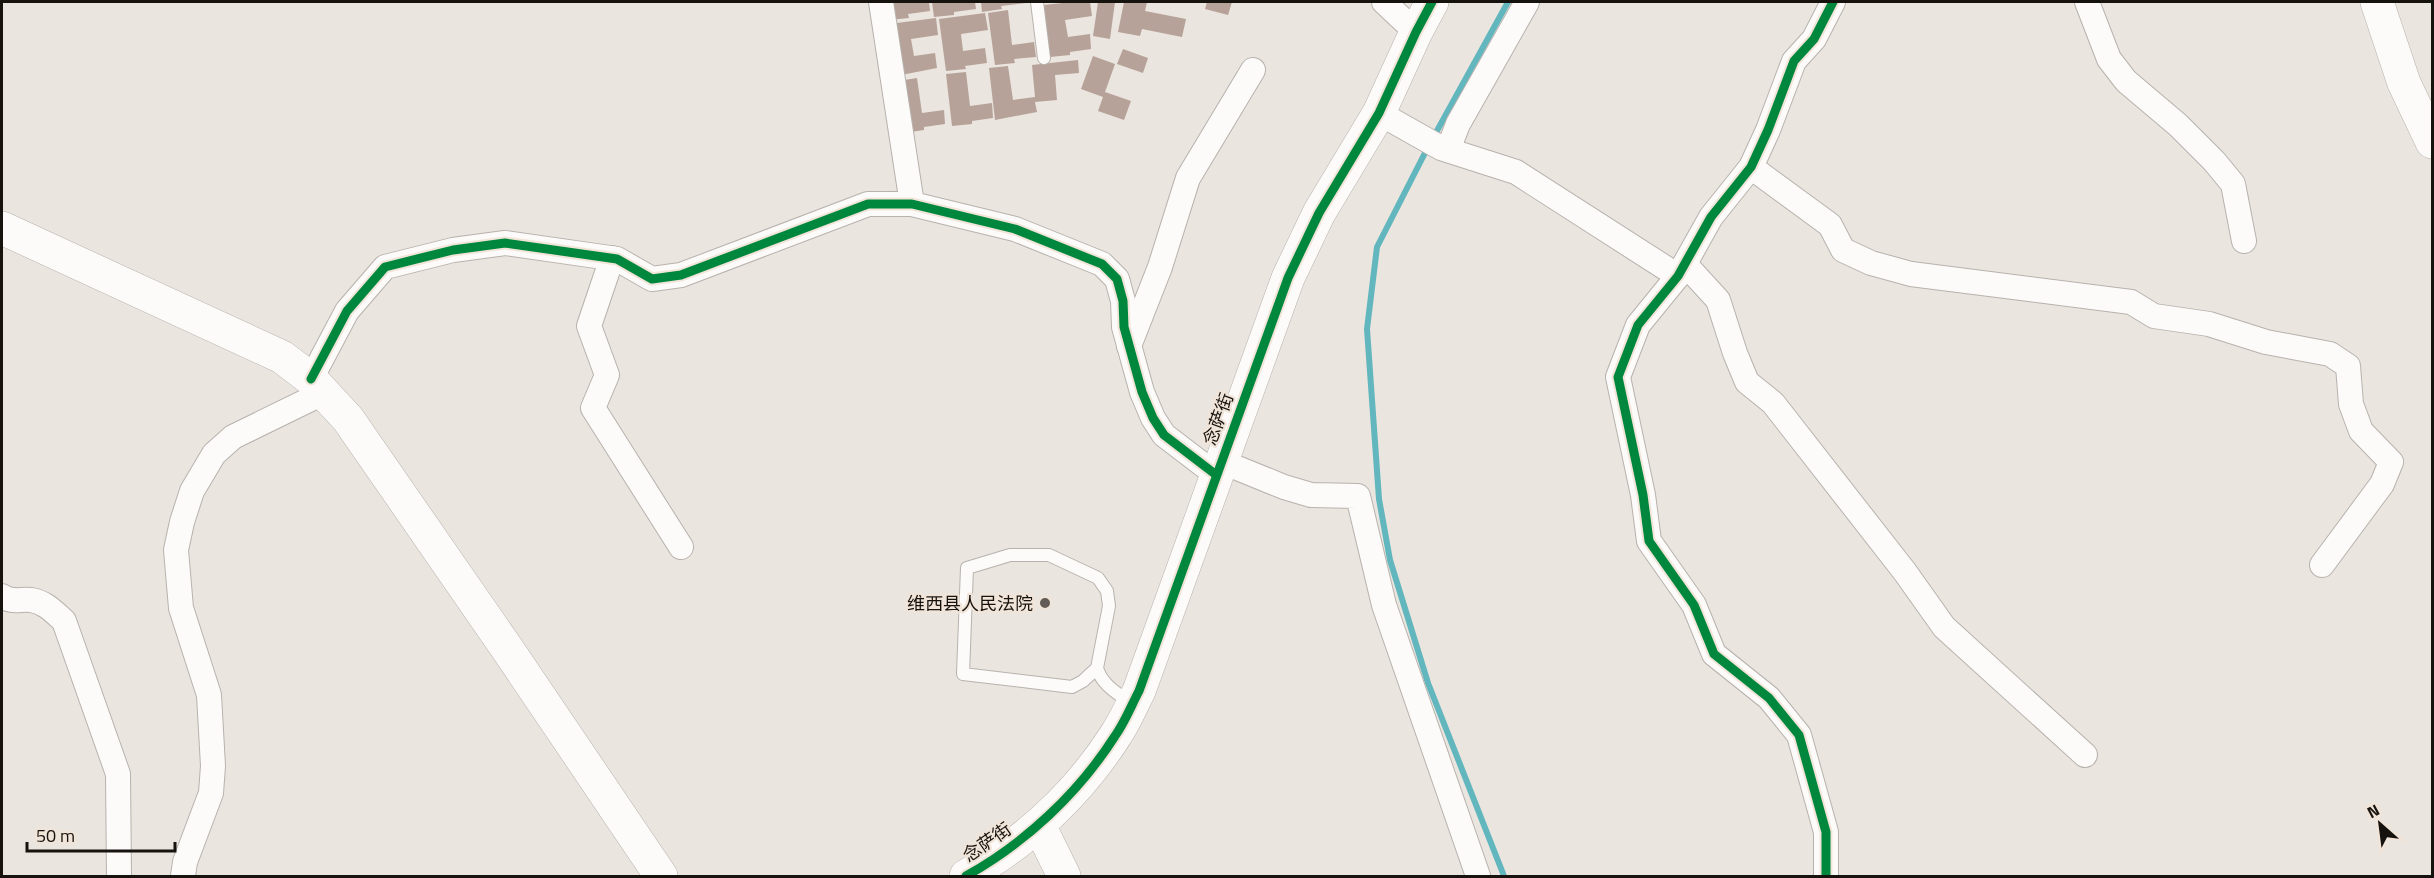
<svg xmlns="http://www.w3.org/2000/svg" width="2434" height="878" font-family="'Titillium Web','Noto Sans SC',sans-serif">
	<rect width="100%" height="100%" fill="#ebe5df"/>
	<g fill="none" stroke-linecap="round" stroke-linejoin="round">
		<g stroke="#62b6bd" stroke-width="6">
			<path d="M1433,138L1508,2"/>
			<path d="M1428,147L1377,247L1367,329L1379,499L1390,560L1428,683L1504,876"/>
		</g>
	</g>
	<g fill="#b6a298">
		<path d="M887,2H929L930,11L908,14L909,18L889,20Z"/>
		<path d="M932,2H975L976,9L954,12V15L934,17Z"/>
		<path d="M981,2H1026V3L1001,6L1002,9L982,12Z"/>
		<path d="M1072,2H1090L1092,16L1065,20L1068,37L1090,34L1091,49L1070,52V55L1050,57L1044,5Z"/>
		<path d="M1098,2H1115L1110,39L1093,36Z"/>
		<path d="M1124,2H1147L1145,11L1186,19L1182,37L1142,29L1140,36L1118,32Z"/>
		<path d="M1207,2H1232L1228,15L1205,9Z"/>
		<path d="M1008,10L1012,45L1034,42L1036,57L1014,59L1015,63L995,65L988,13Z"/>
		<path d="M985,13L988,30L961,34L963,51L985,48L987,63L965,66L966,69L946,71L939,19Z"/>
		<path d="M936,18L938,35L911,39L914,56L935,53L937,68L896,76L889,24Z"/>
		<path d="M1123,49L1148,58L1143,73L1117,64Z"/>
		<path d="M1093,56L1115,64L1105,92L1131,101L1124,120L1098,111L1103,97L1081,89Z"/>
		<path d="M1078,60L1079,73L1055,75L1057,100L1035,102L1037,112L995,120L989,68L1008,66L1013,100L1035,97L1032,65Z"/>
		<path d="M966,72L970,106L992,103L993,118L972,121V124L952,126L946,74Z"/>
		<path d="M917,78L922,113L944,110L945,124L924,127V130L904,133L898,81Z"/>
	</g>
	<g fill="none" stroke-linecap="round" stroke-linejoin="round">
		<defs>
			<g id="lane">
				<path d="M1037,2L1044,58"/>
				<path d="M1097,668L1083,681L1072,687L963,674L967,568L1010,555H1049L1098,578L1107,591L1109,606L1097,668C1102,685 1117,693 1131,703"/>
			</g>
			<g id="street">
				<path d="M881,2L912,204"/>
				<path d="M1384,2L1416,32"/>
				<path d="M2087,2L2109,59L2126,81L2178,125L2214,161L2233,184L2244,241"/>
				<path d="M1379,113L1441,148L1516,172L1678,276"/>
				<path d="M1448,150L1458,124L1527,2"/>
				<path d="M1751,167L1830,225L1843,250L1871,263L1911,274L2131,302L2154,316L2209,324L2266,342L2330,354L2348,366L2351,404L2361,431L2391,462L2382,484L2322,565"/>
				<path d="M612,258L589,326L607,375L593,408L681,547"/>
				<path d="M1685,264L1718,300L1735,353L1747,382L1773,403L1905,572L1944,627L2085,755"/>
				<path d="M1129,346L1160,267L1188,178L1253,70"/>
				<path d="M311,379L347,311L385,267L453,250L505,243L617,259L652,279L681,275L868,204H912L1015,229L1102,264L1117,279L1123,301L1124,327L1142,392L1153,418L1164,435L1215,474"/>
				<path d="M1220,461L1284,487L1311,495L1358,496L1384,605L1478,876"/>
				<path d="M2,596C11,603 20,599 31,600C45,602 54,612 64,621L118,774L119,876"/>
				<path d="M183,876L185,862L211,793L213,766L209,695L181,608L176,550L182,522L192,491L214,454L233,437L325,392"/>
				<path d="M1826,876V832L1799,735L1769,698L1714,654L1694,605L1649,541L1643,495L1618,377L1638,325L1678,276L1711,217L1751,167L1768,130L1794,61L1814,39L1833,2"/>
			</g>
			<g id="secondary">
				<path d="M2377,2L2404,83L2432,142"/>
				<path d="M2,228L282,357L311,379L348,419L506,647L661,876"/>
				<path d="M1039,825L1064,876"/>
				<path d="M966,876C1025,843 1078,794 1115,736C1125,722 1131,706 1139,691L1288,278L1319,213L1379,113L1416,32L1432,2"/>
			</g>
		</defs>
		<use href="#lane" stroke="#b7b2ad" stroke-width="14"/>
		<use href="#street" stroke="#b7b2ad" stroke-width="26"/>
		<use href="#secondary" stroke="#b7b2ad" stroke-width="34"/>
		<use href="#lane" stroke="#fcfbfa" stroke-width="12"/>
		<use href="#street" stroke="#fcfbfa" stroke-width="24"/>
		<use href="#secondary" stroke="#fcfbfa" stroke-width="33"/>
		<defs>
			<g id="cycleway">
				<path d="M311,379L347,311L385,267L453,250L505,243L617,259L652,279L681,275L868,204H912L1015,229L1102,264L1117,279L1123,301L1124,327L1142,392L1153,418L1164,435L1215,474"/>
				<path d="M966,876C1025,843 1078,794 1115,736C1125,722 1131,706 1139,691L1288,278L1319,213L1379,113L1416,32L1432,2"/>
				<path d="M1826,876V832L1799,735L1769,698L1714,654L1694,605L1649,541L1643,495L1618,377L1638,325L1678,276L1711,217L1751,167L1768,130L1794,61L1814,39L1833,2"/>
			</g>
		</defs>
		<use href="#cycleway" stroke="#f1e5d9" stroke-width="13"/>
		<use href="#cycleway" stroke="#00873e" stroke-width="9"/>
	</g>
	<circle fill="#615c57" stroke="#f1e5d9" stroke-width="2" cx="1045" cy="603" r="6"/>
	<g text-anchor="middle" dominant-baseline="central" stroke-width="4.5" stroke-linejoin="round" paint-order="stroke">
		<g font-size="18" fill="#16120e" stroke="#f1e5d9">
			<text transform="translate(1218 419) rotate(-70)">念萨街</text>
			<text transform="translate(987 842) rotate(-35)">念萨街</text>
		</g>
		<g font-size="18" fill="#16120e" stroke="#f1e5d9" text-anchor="end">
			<text x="1033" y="603">维西县人民法院</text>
		</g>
	</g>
	<rect width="2434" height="878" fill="none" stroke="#16120e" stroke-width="6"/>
	<g transform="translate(2380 824) rotate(332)" stroke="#f1e5d9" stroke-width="4.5" paint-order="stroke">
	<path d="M0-4.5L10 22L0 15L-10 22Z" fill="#16120e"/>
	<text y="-9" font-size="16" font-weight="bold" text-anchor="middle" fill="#16120e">N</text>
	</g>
	<path d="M27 842v9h148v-9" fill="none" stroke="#16120e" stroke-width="3"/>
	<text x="36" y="842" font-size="18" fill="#16120e" stroke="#f1e5d9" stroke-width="4.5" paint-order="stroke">50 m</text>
</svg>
